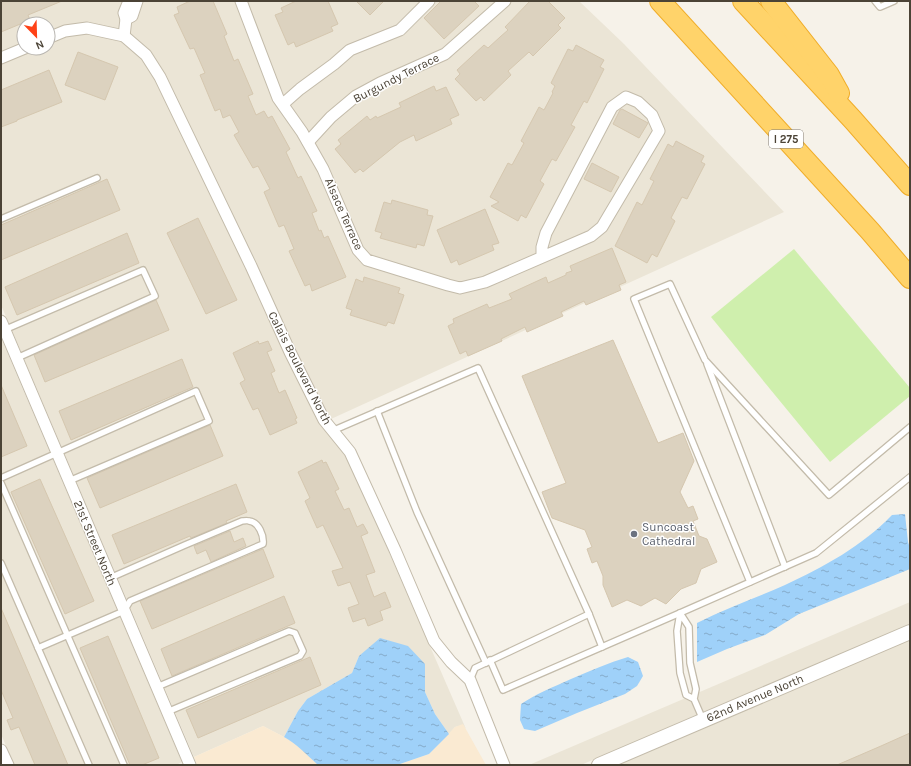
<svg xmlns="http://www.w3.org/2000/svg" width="911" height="766" font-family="Karla,sans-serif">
	<defs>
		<pattern id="water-ripples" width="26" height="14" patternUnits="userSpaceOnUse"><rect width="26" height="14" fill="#9fd1f9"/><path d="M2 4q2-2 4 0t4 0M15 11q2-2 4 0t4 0" fill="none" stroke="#84abca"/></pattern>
	</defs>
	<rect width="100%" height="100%" fill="#f6f2e9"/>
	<g fill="#ebe5d6" fill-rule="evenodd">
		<path d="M1,1H579L624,44L784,212L331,419L466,729L463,725L455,727L449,734L435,714L425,692L424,664L359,656L352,673L307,699L298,711L284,737L263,726L194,757L1,305ZM24,24H48V48H24Z"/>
		<path d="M1,338L182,762L176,765H14L1,734Z"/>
		<path d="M910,602V624L692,717L581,765H529Z"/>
		<path d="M910,640V765H618Z"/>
	</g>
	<g fill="#faead2">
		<path d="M463,724L486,765H397L429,754L455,727Z"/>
		<path d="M263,726L290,740L304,751L318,765H197L194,757Z"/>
	</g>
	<path fill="#cfefad" d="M794,249L910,388V396L830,462L711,317Z"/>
	<g fill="url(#water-ripples)">
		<path d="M905,514L908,542L910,548V569L799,614L765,635L727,649L697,662V623C726,608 756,598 785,585C824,567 862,546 892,515Z"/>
		<path d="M380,638L408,646L425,664V692L435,714L449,734L429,754L397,765H318C307,755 297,744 284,737L298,711L307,699L352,673L359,656Z"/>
		<path d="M628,657L638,662L643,676L637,686L625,694L577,713L535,731L524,729L520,720L521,704C536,694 553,687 571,679C590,671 608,663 628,657Z"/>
	</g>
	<g fill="#dcd2bf" stroke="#d5c7af">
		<path d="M1,1H62L28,15L30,20L1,32Z"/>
		<path d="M190,1H213L227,34L224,36L234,61L238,59L253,94L248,96L256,115L264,111L268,118L272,116L290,149L286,152L298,178L301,176L317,211L312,213L319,231L321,230L324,238L328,236L346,277L312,291L310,284L305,286L289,251L294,249L284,225L279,227L264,192L270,189L258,166L253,168L234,135L239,132L230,115L223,118L220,109L215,111L200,75L205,73L194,48L190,49L174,15L179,13L177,7Z"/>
		<path d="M296,1H328L338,24L331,27L333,31L296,47L294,42L288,45L275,15L283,12L281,8Z"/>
		<path d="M356,1H384L370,15Z"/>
		<path d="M441,1H474L479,6L444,39L424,18Z"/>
		<path d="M530,1H548L565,18L558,25L561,28L533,56L529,52L508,71L511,75L484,101L481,97L476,101L455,79L460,74L457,70L484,45L488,48L500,37L508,30L505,27Z"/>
		<path d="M576,45L604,60L600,67L604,69L587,103L584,101L571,125L575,127L556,161L552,159L540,181L544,184L526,218L521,215L518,221L491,206L499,202L490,197L508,163L512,165L524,143L521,141L539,107L544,110L553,93L552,92L555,86L551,83L568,49L573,51Z"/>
		<path d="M78,52L118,67L105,100L65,85Z"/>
		<path d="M49,70L62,102L17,120V121L1,127V90Z"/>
		<path d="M434,86L436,91L446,87L459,115L450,119L452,124L416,141L414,135L400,142L363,172L360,169L355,173L335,149L341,144L338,140L367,116L370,120L376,116L377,118L401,107L399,103Z"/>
		<path d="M622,109L648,123L639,138L613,124L620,110Z"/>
		<path d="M676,141L704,156L701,162L705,164L687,199L682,197L671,218L675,221L657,257L652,254L647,263L615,246L637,202L642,205L654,181L650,179L668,144L673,147Z"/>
		<path d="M592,163L619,177L611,192L584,179Z"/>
		<path d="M107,179L120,210L1,260V225Z"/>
		<path d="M392,200L428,210L427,215L433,216L424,246L417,244L416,248L380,238L382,233L375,231L384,202L391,204Z"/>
		<path d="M485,209L499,243L492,245L494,250L459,265L457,260L451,263L437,230Z"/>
		<path d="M198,218L237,300L206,314L167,233Z"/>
		<path d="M127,233L139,263L17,315L5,287Z"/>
		<path d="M612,248L626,282L619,285L621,290L586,305L584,301L561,312L563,316L527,332L525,327L501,339L502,341L468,356L466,351L460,354L448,326L454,323L453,319L487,304L489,308L512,299L509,294L546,277L548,283L566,275V273L572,271L570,266Z"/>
		<path d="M364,277L400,288L398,293L404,295L394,324L388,322L386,326L350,315L352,310L346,308L356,279L363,282Z"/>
		<path d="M156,300L169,330L45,382L34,355Z"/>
		<path d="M613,340L658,443L683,433L694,461L680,492L688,508L693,506L698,519L693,521L699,536L707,539L717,562L701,569L696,583L681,589L666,604L655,598L641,606L627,600L612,607L603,585V576L597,561L592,563L587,549L592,547L585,530L552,518L542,492L566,483L522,376Z"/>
		<path d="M258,341L259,344L268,341L272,350L267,352L275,371L271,373L279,393L285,390L297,418L295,419L297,423L270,435L258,408L253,410L240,383L245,380L233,353Z"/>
		<path d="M182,359L193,387L71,440L59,411Z"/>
		<path d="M1,385L27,446L1,457Z"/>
		<path d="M210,425L223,456L100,508L87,478Z"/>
		<path d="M322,460L323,463L326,462L339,489L335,491L344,510L349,508L357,527L363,524L368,533L361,536L375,572L366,575L374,597L385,592L391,607L380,611L383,620L368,626L365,618L353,622L348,608L359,604L350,582L338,586L332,571L343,568L323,525L317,528L305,501L310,498L298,472Z"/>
		<path d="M40,479L94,601L65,614L11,492Z"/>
		<path d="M236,484L247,512L226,521L227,523L191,538L190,536L124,564L112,535Z"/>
		<path d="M230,531L234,542L243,538L246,546L211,562L206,550L197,554L194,546Z"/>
		<path d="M263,549L274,577L152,629L140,601Z"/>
		<path d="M284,596L295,623L172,676L161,649Z"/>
		<path d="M1,608L68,765H35L19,727L11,730L7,720L13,718L1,690Z"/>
		<path d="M108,636L159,758L142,765H130L80,648Z"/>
		<path d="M310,657L321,685L198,738L186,710Z"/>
		<path d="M910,733V765H837L881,746Z"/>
	</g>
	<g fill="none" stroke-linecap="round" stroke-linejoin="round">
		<defs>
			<g id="service">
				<path d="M875,1L880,7L894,1"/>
				<path d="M1,219L97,178"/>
				<path d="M4,330L143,270L155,296L17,358"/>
				<path d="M707,364L785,567"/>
				<path d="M377,411L417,512L486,663"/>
				<path d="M332,431L478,368L589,614L475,668L470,680"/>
				<path d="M1,478L196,391L209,421L69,481"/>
				<path d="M1,483L124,765"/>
				<path d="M1,563L89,765"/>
				<path d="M750,582L634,299L670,284L705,360L829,495L910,427"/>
				<path d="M589,614L602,647"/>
				<path d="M38,648L124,611L130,601L263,544C264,536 259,522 249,521C248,520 243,521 242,521L185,545L110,578"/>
				<path d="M490,660L503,690L680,613L816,553L910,477"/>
				<path d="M157,687L289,631L295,633L303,651L300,656L167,712"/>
				<path d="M694,699L686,695L680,673L677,631L680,613L689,627L690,663L696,689L694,699L703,720"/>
			</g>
			<g id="minor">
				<path d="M241,1L278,98L302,132L323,169L358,250L367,260L448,285L460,288L485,282L591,236L602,227L659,131L652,115L638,102L626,97L612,107L546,233L542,247V257"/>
				<path d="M126,19L132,16L137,1"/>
				<path d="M124,36L126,19L124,13L129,1"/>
				<path d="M48,38L65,31L87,28L124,36L146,55L160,77L251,266L290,352L324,420L350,452L395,550L434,641L451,662L470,680L504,765"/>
				<path d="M1,58L25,48"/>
				<path d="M283,104L300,89L334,64L350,50L400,30L429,1"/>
				<path d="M308,142L331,117L356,96L380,83L436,58L445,54L505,1"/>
				<path d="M1,321L190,765"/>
				<path d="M1,750L8,765"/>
			</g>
			<path id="tertiary" d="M599,765L910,632"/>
			<g id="motorway">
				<path d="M660,1L870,231L910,278"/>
				<path d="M743,1L853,120L910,185"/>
				<path d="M771,1L829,75L839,93"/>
			</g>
		</defs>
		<use href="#service" stroke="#c3bbaa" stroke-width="8"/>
		<use href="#minor" stroke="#c3bbaa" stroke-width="13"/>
		<use href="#tertiary" stroke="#c3bbaa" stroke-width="16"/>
		<use href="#motorway" stroke="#f0ad29" stroke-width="22"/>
		<use href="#service" stroke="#fff" stroke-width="5.5"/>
		<use href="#minor" stroke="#fff" stroke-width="11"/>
		<use href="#tertiary" stroke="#fff" stroke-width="14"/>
		<use href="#motorway" stroke="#ffd36a" stroke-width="20"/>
	</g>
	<circle fill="#6b7280" stroke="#fff" stroke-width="1.5" cx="634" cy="534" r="4"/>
	<g text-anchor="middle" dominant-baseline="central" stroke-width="3" stroke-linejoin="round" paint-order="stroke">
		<rect fill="#fff" stroke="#817b72" stroke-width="1" x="769" y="130" width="34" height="18" rx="3"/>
		<g font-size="11" font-weight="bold" fill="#4b4336">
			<text x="786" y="139">I 275</text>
		</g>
		<g font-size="12" fill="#4b4336" stroke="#fff">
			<text transform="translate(396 78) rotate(-27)">Burgundy Terrace</text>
			<text transform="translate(344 214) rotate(66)">Alsace Terrace</text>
			<text transform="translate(300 368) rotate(63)">Calais Boulevard North</text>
			<text transform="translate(95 543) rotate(67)">21st Street North</text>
			<text transform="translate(755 698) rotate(-23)">62nd Avenue North</text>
		</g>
		<g font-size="12" fill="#5b616d" stroke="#fff" text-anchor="start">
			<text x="642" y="527">Suncoast<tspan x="642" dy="14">Cathedral</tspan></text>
		</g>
	</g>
	<rect width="911" height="766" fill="none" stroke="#4b4336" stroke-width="4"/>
	<g transform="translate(36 36) rotate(157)"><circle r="19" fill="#ffffff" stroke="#b7b4af"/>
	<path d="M0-3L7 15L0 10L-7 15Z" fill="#ff4116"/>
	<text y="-6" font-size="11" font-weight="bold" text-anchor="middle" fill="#4b4336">N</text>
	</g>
</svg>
